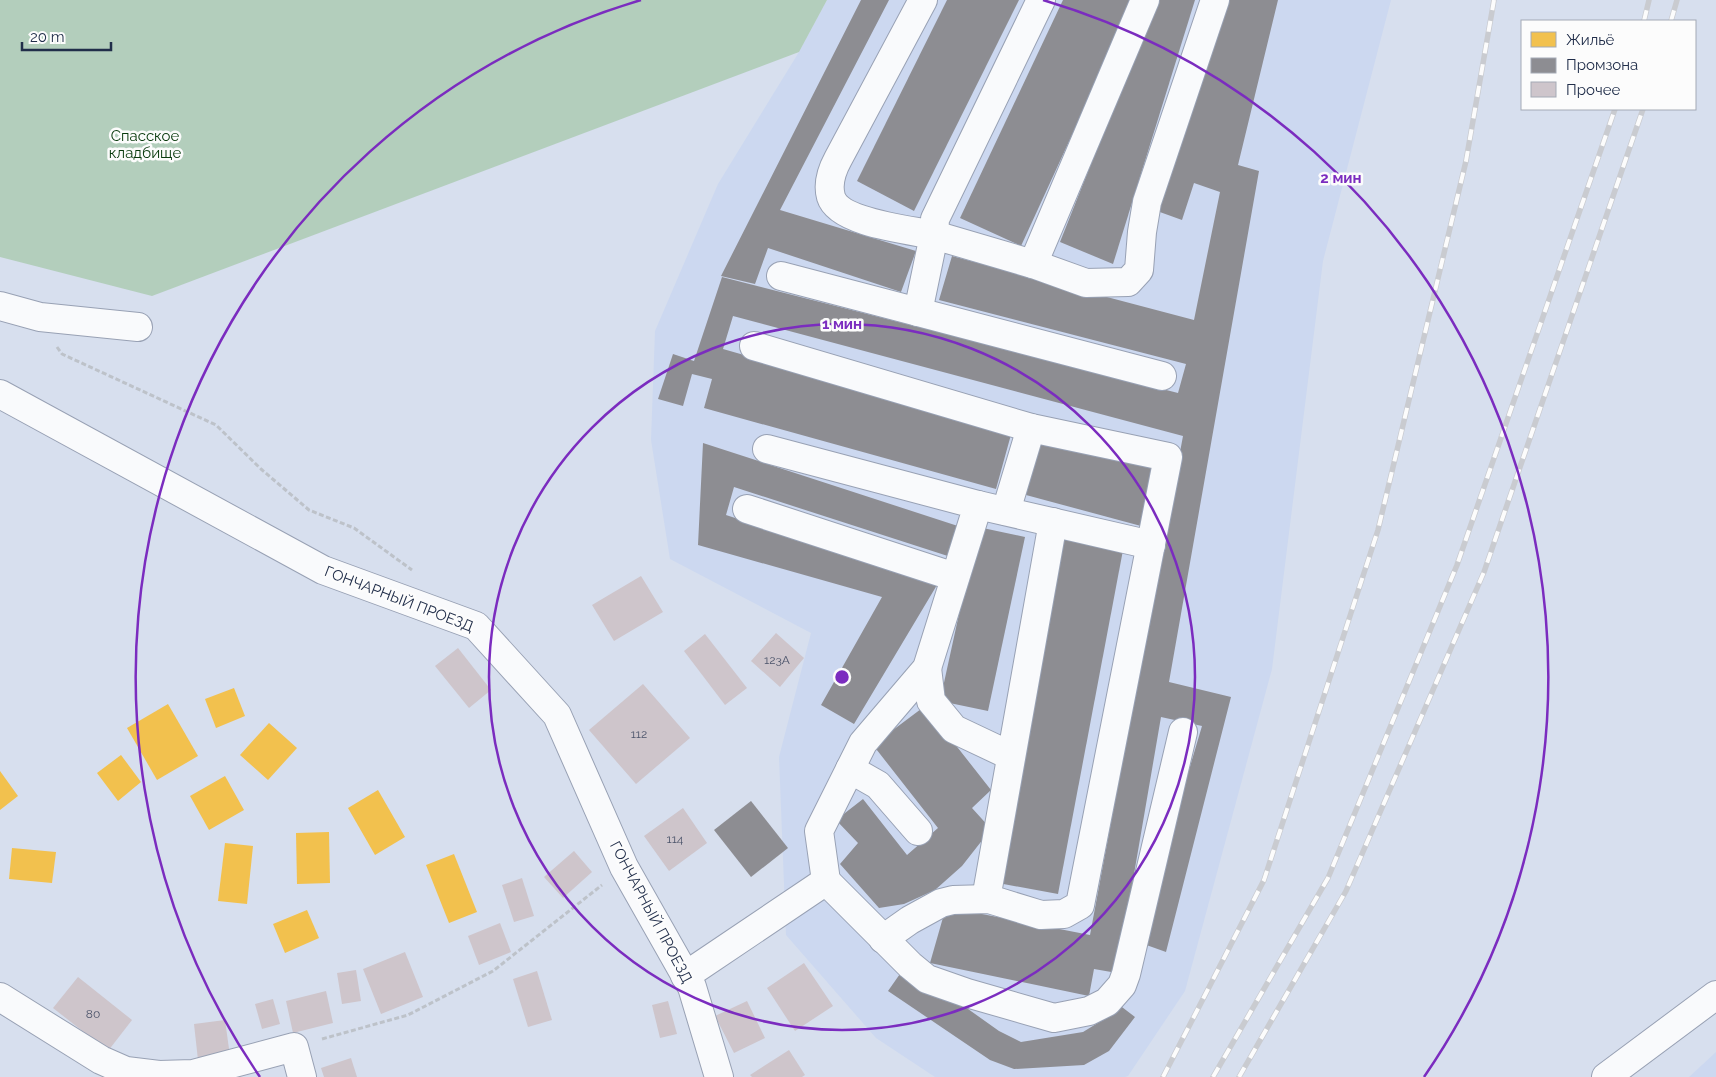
<svg xmlns="http://www.w3.org/2000/svg" width="1716" height="1077" font-family="Raleway,sans-serif">
	<rect width="100%" height="100%" fill="#d7dfee"/>
	<g fill="#ccd8f0">
		<path d="M827,0H1391L1323,261L1272,669L1185,991L1128,1076L1125,1077H935L876,1038L786,935L779,757L811,633L670,559L651,440L655,331L718,184L799,52Z"/>
		<path d="M1716,1052V1077H1689Z"/>
	</g>
	<path fill="#b3cebc" d="M0,0H827L799,52L152,296L0,257Z"/>
	<g fill="#f2c14e">
		<path d="M234,688L245,716L216,728L205,699Z"/>
		<path d="M168,704L198,756L157,780L127,728Z"/>
		<path d="M269,723L297,748L268,780L240,755Z"/>
		<path d="M121,755L141,782L118,801L97,773Z"/>
		<path d="M0,771L18,796L0,810Z"/>
		<path d="M225,776L244,810L209,830L190,796Z"/>
		<path d="M378,790L405,837L375,855L348,808Z"/>
		<path d="M329,832L330,883L297,884L296,833Z"/>
		<path d="M225,843L253,846L247,904L218,901Z"/>
		<path d="M12,848L56,852L52,883L9,879Z"/>
		<path d="M454,854L477,912L449,923L426,865Z"/>
		<path d="M307,910L319,938L285,953L273,924Z"/>
	</g>
	<g fill="#8d8d92">
		<path d="M861,0H889L780,210L916,251L901,292L768,248L755,284L721,276Z"/>
		<path d="M947,0H1019L914,211L857,181Z"/>
		<path d="M1063,0H1134L1021,246L960,218Z"/>
		<path d="M1156,0H1195L1113,264L1060,242Z"/>
		<path d="M1226,0H1278L1238,165L1259,171L1169,682L1231,697L1166,952L1138,942L1202,726L1161,717L1117,973L1094,969L1089,996L930,963L946,907L1090,935L1183,436L733,316L723,349L1012,431L996,489L704,408L712,379L692,374L683,406L658,399L673,354L694,361L722,277L1178,393L1186,364L939,300L952,256L1194,320L1220,192L1194,183L1182,220L1157,211Z"/>
		<path d="M1041,438L1156,469L1141,526L1026,495Z"/>
		<path d="M703,443L964,528L954,558L734,487L726,515L937,585L854,724L821,705L882,597L698,545Z"/>
		<path d="M978,527L1025,537L988,711L940,701Z"/>
		<path d="M1063,539L1123,550L1058,894L998,883Z"/>
		<path d="M925,706L991,790L972,808L991,829L962,866L935,890L904,904L879,908L840,864L858,843L836,820L863,799L907,855L938,828L873,745Z"/>
		<path d="M751,801L788,848L751,877L714,830Z"/>
		<path d="M902,971L961,1004L999,1031L1021,1042L1083,1032L1101,1021L1118,1004L1135,1017L1109,1051L1084,1065L1014,1069L990,1060L888,991Z"/>
	</g>
	<g fill="#cec5cb">
		<path d="M641,576L663,612L614,641L592,605Z"/>
		<path d="M776,633L804,658L780,687L751,661Z"/>
		<path d="M705,634L747,688L725,705L684,651Z"/>
		<path d="M458,648L491,690L469,708L435,666Z"/>
		<path d="M643,684L690,738L636,784L589,730Z"/>
		<path d="M683,808L707,843L669,871L644,836Z"/>
		<path d="M574,851L592,872L563,898L544,877Z"/>
		<path d="M522,878L534,916L514,922L502,885Z"/>
		<path d="M500,923L511,952L479,965L468,936Z"/>
		<path d="M405,952L423,997L381,1014L363,969Z"/>
		<path d="M804,963L833,1006L795,1031L767,988Z"/>
		<path d="M356,970L361,1001L342,1004L337,973Z"/>
		<path d="M537,971L552,1020L528,1027L513,979Z"/>
		<path d="M78,977L132,1020L108,1051L53,1008Z"/>
		<path d="M326,991L333,1023L293,1033L286,1001Z"/>
		<path d="M273,999L280,1024L262,1029L255,1004Z"/>
		<path d="M668,1001L677,1034L660,1038L652,1005Z"/>
		<path d="M747,1001L765,1038L734,1053L715,1016Z"/>
		<path d="M225,1020L230,1056L198,1060L194,1024Z"/>
		<path d="M789,1050L805,1075L802,1077H752L750,1075Z"/>
		<path d="M351,1058L357,1077H324L321,1068Z"/>
	</g>
	<g fill="none" stroke-linecap="round" stroke-linejoin="round">
		<defs>
			<g id="minor">
				<path d="M923,0L838,159C832,170 827,183 831,197C839,223 911,230 934,235L935,219L1041,0"/>
				<path d="M1033,264L1145,0"/>
				<path d="M781,276L1162,376"/>
				<path d="M0,306L40,317L138,327"/>
				<path d="M918,312L934,235L1036,265L1086,283L1128,282L1139,270L1142,232L1147,202L1215,0"/>
				<path d="M754,346L1031,428L1168,457L1080,905L1064,914L1041,915L989,899L953,900L941,903L910,920L883,939"/>
				<path d="M0,394L323,570L476,626L557,715L624,867L692,987L719,1077"/>
				<path d="M767,449L978,505L927,668L863,743L819,831L826,881"/>
				<path d="M978,505L1151,545"/>
				<path d="M747,509L955,577"/>
				<path d="M1006,511L1031,428"/>
				<path d="M927,668L931,701L954,729L1011,756"/>
				<path d="M850,769L878,785L918,831"/>
				<path d="M986,899L1053,522"/>
				<path d="M685,976L826,881L910,965L927,979L967,993L1054,1018L1089,1011L1107,1002L1122,985L1126,974L1183,732"/>
				<path d="M0,997L101,1060L126,1071L159,1075L193,1074L294,1047L302,1077"/>
				<path d="M1606,1077L1716,995"/>
			</g>
		</defs>
		<use href="#minor" stroke="#98a1b4" stroke-width="30"/>
		<g stroke="#bdc2c9" stroke-width="3" stroke-dasharray="5 2.5" stroke-linecap="butt">
			<path d="M57,347L62,354L216,425L261,469L309,510L354,528L412,570"/>
			<path d="M322,1039L408,1015L493,971L602,885"/>
		</g>
		<use href="#minor" stroke="#f9fafc" stroke-width="28"/>
		<defs>
			<g id="rail">
				<path d="M1644,21L1649,0"/>
				<path d="M1671,21L1677,0"/>
				<path d="M1163,1077L1264,880L1378,530L1466,161L1494,0"/>
				<path d="M1213,1077L1328,878L1457,565L1615,109"/>
				<path d="M1239,1077L1346,891L1484,572L1643,109"/>
			</g>
		</defs>
		<use href="#rail" stroke="#c9cbd0" stroke-width="5.5"/>
		<use href="#rail" stroke="#fcfcfc" stroke-width="4" stroke-dasharray="11" stroke-linecap="butt"/>
	</g>
	<g fill="none" stroke="#7b2cbf" stroke-width="2.5">
		<circle cx="842" cy="677" r="353"/>
		<path d="M260 1077A706 706 0 0 1 641 0M1043 0A706 706 0 0 1 1424 1077"/>
	</g>
	<g text-anchor="middle" dominant-baseline="central" stroke-width="5" stroke-linejoin="round" paint-order="stroke">
		<g font-size="12" fill="#4c546a">
			<text x="777" y="660">123А</text>
			<text x="639" y="734">112</text>
			<text x="675" y="839">114</text>
			<text x="93" y="1014">80</text>
		</g>
		<g font-size="15" fill="#083a0c" stroke="#fcfcfc">
			<text x="145" y="136">Спасское<tspan x="145" dy="17">кладбище</tspan></text>
		</g>
		<g font-size="15" fill="#212e4a" stroke="#fcfcfc">
			<text transform="translate(399 599) rotate(21)">ГОНЧАРНЫЙ ПРОЕЗД</text>
			<text transform="translate(651 912) rotate(62)">ГОНЧАРНЫЙ ПРОЕЗД</text>
		</g>
	</g>
	<circle cx="842" cy="677" r="8" fill="#7b2cbf" stroke="#fcfcfc" stroke-width="2.5"/>
	<g font-size="15" text-anchor="middle" font-weight="bold" fill="#7b2cbf" stroke="#fcfcfc" stroke-width="5" stroke-linejoin="round" paint-order="stroke">
		<text x="1341" y="183">2 мин</text>
		<text x="842" y="329">1 мин</text>
	</g>
	<rect x="1521" y="20" width="175" height="90" fill="#fcfcfc" stroke="#a4aab5"/>
	<rect x="1531" y="32" width="25" height="15" fill="#f2c14e" stroke="#a4aab5"/>
	<text x="1566" y="45" font-size="15" fill="#212e4a">Жильё</text>
	<rect x="1531" y="58" width="25" height="15" fill="#8d8d92" stroke="#a4aab5"/>
	<text x="1566" y="70" font-size="15" fill="#212e4a">Промзона</text>
	<rect x="1531" y="82" width="25" height="15" fill="#cec5cb" stroke="#a4aab5"/>
	<text x="1566" y="95" font-size="15" fill="#212e4a">Прочее</text>
	<path d="M22 42v8h89v-8" fill="none" stroke="#212e4a" stroke-width="2.5"/>
	<text x="30" y="42" font-size="15" fill="#212e4a" stroke="#fcfcfc" stroke-width="4" paint-order="stroke">20 m</text>
</svg>
